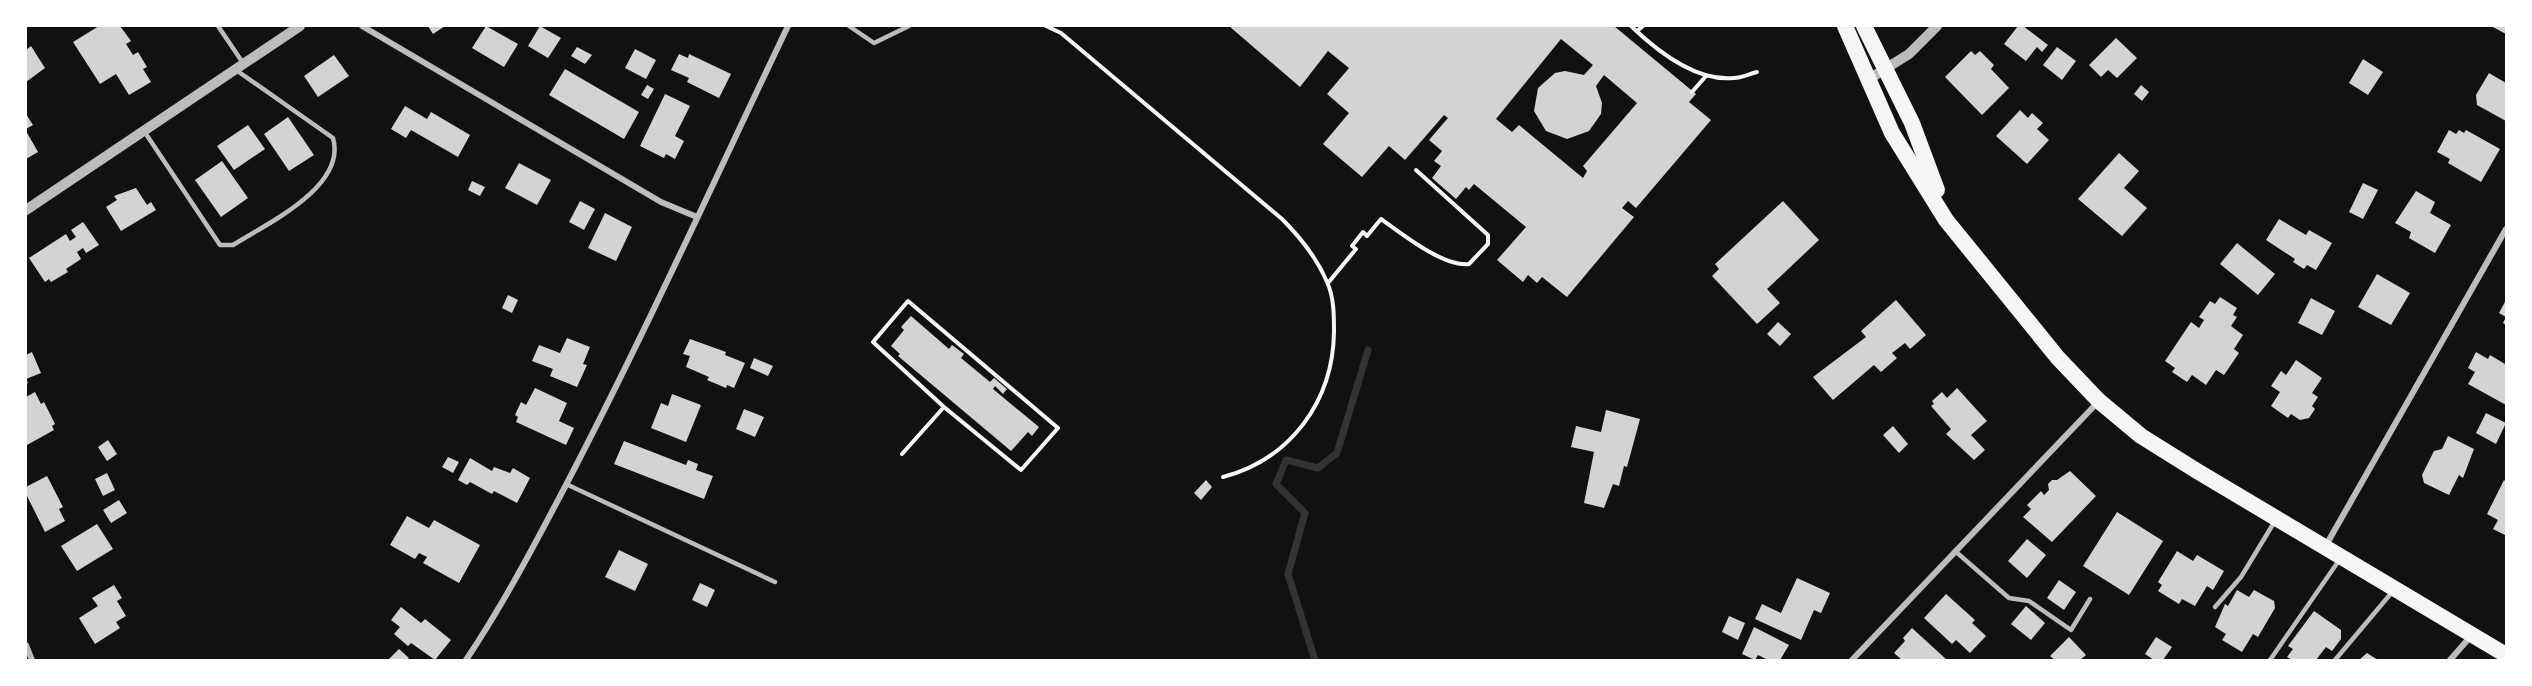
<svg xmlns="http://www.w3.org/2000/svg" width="2532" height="686" font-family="Jost,sans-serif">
	<rect width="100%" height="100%" fill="#111"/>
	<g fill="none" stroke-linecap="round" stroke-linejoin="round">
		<path stroke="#333" stroke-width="7" d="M1315,660L1288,574L1305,513L1276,484L1286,460L1318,468L1337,453L1368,350"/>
	</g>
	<g fill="#d3d3d3" fill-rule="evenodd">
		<path d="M99,26H120L131,41L126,44L133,55L138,52L147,67L143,69L151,82L129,95L116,74L100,84L73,42Z"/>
		<path d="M428,26H445L433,34Z"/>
		<path d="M486,26L518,44L504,67L472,48Z"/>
		<path d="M540,26L561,38L548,58L528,46Z"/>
		<path d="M1229,26H1614L1696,94L1689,102L1711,120L1636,208L1628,201L1622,208L1634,217L1567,297L1542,277L1537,283L1528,275L1523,282L1497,260L1526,227L1474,184L1469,190L1466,187L1456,199L1432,178L1441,166L1434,161L1442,151L1429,140L1448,118L1444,115L1405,160L1389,146L1362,177L1323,144L1349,113L1327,94L1349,68L1328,51L1300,87ZM1561,39L1593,65L1584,75L1565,71L1555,73L1538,88L1534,111L1546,131L1567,139L1589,131L1601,114L1602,103L1596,86L1604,75L1637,103L1583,166L1587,171L1583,178L1519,125L1512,132L1496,119Z"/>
		<path d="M2018,26H2023L2048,45L2042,52L2037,47L2026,61L2004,44Z"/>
		<path d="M2491,26H2506V34Z"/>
		<path d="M2116,38L2137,58L2117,78L2108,70L2101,77L2089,65Z"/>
		<path d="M31,46L45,68L26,82V50Z"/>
		<path d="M577,47L592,55L585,64L571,56Z"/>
		<path d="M2057,47L2076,61L2062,80L2043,65Z"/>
		<path d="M635,49L656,60L646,79L625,68Z"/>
		<path d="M1971,51L1975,55L1980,51L1994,65L1991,69L2009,88L1982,115L1945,77Z"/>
		<path d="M679,54L688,58L689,54L731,74L719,98L687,82L689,78L671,70Z"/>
		<path d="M334,55L349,76L318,97L304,76Z"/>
		<path d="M2363,59L2383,72L2368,95L2349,83Z"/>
		<path d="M565,69L639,112L624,139L549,95Z"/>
		<path d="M2489,73L2506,83V121L2477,105L2476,95Z"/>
		<path d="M647,85L654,89L648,99L641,95Z"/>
		<path d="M2141,85L2149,92L2142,101L2134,94Z"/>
		<path d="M665,94L690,106L675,136L684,141L675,159L666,154L664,158L640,146Z"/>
		<path d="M405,106L427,119L431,112L470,135L458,157L411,130L406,138L391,129Z"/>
		<path d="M2020,110L2028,118L2032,113L2043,123L2037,129L2049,140L2027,164L1996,136Z"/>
		<path d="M26,114L33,125L26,129Z"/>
		<path d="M288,117L314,155L289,171L264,134Z"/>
		<path d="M248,125L265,149L234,170L217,146Z"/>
		<path d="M2449,130L2456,134L2459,130L2464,133L2466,130L2500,149L2481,182L2448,163L2450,159L2437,152Z"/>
		<path d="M26,131L38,152L26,159Z"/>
		<path d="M2119,153L2139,171L2124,188L2147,208L2122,236L2078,199Z"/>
		<path d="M222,161L248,198L221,217L195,180Z"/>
		<path d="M519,163L551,180L537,205L505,188Z"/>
		<path d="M472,181L485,187L480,196L468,190Z"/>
		<path d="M2363,183L2378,190L2363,219L2349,212Z"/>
		<path d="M136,188L147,205L151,202L156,210L121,231L106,207L117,200L114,196Z"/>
		<path d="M2416,191L2435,202L2430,213L2451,225L2435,253L2409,238L2411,232L2395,223Z"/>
		<path d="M580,201L595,209L584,230L569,222Z"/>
		<path d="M1783,201L1819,240L1767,289L1780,303L1757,324L1712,276L1719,269L1715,264Z"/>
		<path d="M605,213L632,227L616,261L588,248Z"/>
		<path d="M2279,219L2306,235L2309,230L2332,243L2316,270L2307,265L2304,269L2293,262L2295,259L2266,240Z"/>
		<path d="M83,222L99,245L86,253L83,248L77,252L81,259L66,269L68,272L51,282L49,279L45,282L29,258L66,234L70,241L76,237L71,230Z"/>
		<path d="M2237,243L2275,274L2258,295L2220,264Z"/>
		<path d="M2377,274L2410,293L2391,325L2358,307Z"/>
		<path d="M508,295L518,300L512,313L502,308Z"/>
		<path d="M2220,297L2237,308L2233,315L2237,317L2231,326L2243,335L2234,349L2239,353L2224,375L2216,370L2206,385L2192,375L2187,382L2172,372L2175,368L2165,361L2191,322L2199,328L2204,320L2199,317L2210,301L2215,304Z"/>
		<path d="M2311,298L2335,311L2322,335L2298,323Z"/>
		<path d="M1896,300L1926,335L1910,349L1905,343L1892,353L1897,358L1881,372L1874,365L1833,400L1813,377L1866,337L1861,331Z"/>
		<path d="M2506,300V325L2503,323L2506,317L2499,313Z"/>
		<path d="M911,316L949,349L952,345L964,354L961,358L990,382L994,378L1007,389L1003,394L995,386L993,389L1039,427L1032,436L1028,432L1011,451L898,356L900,354L891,346L904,330L901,327Z"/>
		<path d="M1778,322L1791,334L1780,346L1767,334Z"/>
		<path d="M567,338L590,347L583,364L587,365L577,387L550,376L553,369L532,361L539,345L560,353Z"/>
		<path d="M690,339L726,352L725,355L745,363L734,388L727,385L726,388L707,380L709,377L686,367L690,356L683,354Z"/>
		<path d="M32,352L41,373L26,379L28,383L26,384V355Z"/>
		<path d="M2476,352L2488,359L2490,355L2505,364L2506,405L2468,384L2475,372L2468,368Z"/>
		<path d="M754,358L773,366L768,376L750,368Z"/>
		<path d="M2296,360L2322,378L2312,393L2318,397L2312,406L2315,409L2309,418L2300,420L2291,414L2288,418L2271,406L2280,392L2271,386L2281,371L2286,375Z"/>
		<path d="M535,388L567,403L559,421L574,428L566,445L516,422L518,417L515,415L521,402L526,405Z"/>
		<path d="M1957,388L1987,421L1971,435L1985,450L1974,460L1946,434L1951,429L1931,406L1934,404L1932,401L1942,392L1947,398Z"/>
		<path d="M35,392L41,404L44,402L55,424L52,426L54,430L27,445L26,397Z"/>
		<path d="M672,394L701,405L686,442L651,428L661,403L668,406Z"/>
		<path d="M744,409L764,417L755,437L736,429Z"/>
		<path d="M1606,410L1640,419L1627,467L1624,466L1619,486L1613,484L1604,508L1584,503L1594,452L1571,447L1576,426L1601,432Z"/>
		<path d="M2486,413L2506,423L2496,444L2476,433Z"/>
		<path d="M1893,426L1908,444L1899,453L1883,435Z"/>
		<path d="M2448,436L2474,449L2463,478L2459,475L2449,495L2424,483L2422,475L2434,451L2442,449Z"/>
		<path d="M108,440L117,454L107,461L98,447Z"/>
		<path d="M624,441L686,465L688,460L698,464L696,470L713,476L704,499L614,464Z"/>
		<path d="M448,457L459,462L453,473L442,467Z"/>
		<path d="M470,458L492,471L494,467L510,473L513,468L530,478L517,503L494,491L492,494L470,482L467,485L458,480Z"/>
		<path d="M2070,471L2096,496L2052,542L2023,517L2031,509L2027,505L2041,491L2044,495L2049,490L2048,484L2052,480H2057Z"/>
		<path d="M107,473L115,490L103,496L95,479Z"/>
		<path d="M47,476L63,507L59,509L65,521L45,532L26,494V487Z"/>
		<path d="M1206,480L1212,487L1201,500L1194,493Z"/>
		<path d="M2504,480L2506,482L2505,535L2493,529L2498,520L2487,514Z"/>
		<path d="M119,500L127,513L111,523L103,510Z"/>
		<path d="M2117,512L2163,541L2129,595L2083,566Z"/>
		<path d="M407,516L429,528L434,520L480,545L459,583L423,563L427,557L419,553L415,559L390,545Z"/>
		<path d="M97,524L113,549L77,571L61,546Z"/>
		<path d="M2027,539L2046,555L2027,578L2008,561Z"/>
		<path d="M619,550L648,564L635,591L605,577Z"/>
		<path d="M2177,551L2193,561L2197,555L2224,571L2213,590L2207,586L2195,606L2182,599L2179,604L2158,591L2162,585L2158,582Z"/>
		<path d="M1797,578L1830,593L1821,613L1814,610L1801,640L1755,619L1762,604L1781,613Z"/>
		<path d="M2059,580L2076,592L2064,610L2047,598Z"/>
		<path d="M700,583L715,590L707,607L692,600Z"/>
		<path d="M114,585L122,598L117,601L126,616L116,622L120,628L95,644L79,618L98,606L92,598Z"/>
		<path d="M2237,590L2249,597L2254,590L2274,601L2275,608L2258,637L2253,634L2242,652L2222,640L2226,634L2215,627L2225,604L2228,606Z"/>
		<path d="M1946,594L1975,620L1972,623L1986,636L1970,653L1956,640L1952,644L1924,618Z"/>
		<path d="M2026,606L2045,623L2031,640L2011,624Z"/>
		<path d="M401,607L421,623L425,619L451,640L435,660L411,643L408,646L394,634L400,627L391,620Z"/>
		<path d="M2314,611L2341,630V639L2332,651L2326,647L2316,660H2292L2287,657L2293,649L2288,646Z"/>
		<path d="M1729,616L1745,623L1738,640L1722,632Z"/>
		<path d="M1754,627L1789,645L1780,660H1768L1758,655L1755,660L1742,654Z"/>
		<path d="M1912,628L1947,660H1902L1894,653L1905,641L1903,638Z"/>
		<path d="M2069,637L2086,655L2080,660H2055L2050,656Z"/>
		<path d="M2156,637L2172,647L2163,660H2154L2145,654Z"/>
		<path d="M399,649L409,658L406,660H391L389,659Z"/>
		<path d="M2367,653L2378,660H2359Z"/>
	</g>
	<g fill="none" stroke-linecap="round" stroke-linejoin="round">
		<g stroke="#f5f5f5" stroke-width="4">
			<path d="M1046,26L1061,33L1282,219C1300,237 1317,258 1327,282C1334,297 1334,315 1334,332C1333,401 1291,459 1223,477"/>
			<path d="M1631,26C1656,50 1696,82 1734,78C1741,78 1749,74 1757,72"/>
			<path d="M1637,31L1643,26"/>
			<path d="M1692,92L1706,76"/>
			<path d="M1328,283L1356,249L1352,246L1363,232L1367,236L1381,219C1402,234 1443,267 1469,264L1488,244V235L1416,170"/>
			<path d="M902,454L944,407L873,342L908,301L1058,428L1021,470L944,407"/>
		</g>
		<g stroke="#bcbcbc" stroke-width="4.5">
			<path d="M218,26L243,63"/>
			<path d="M849,26L874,43L909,26"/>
			<path d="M144,131L220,245H233C266,224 347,187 333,138L236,70"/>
			<path d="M566,484L775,582"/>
			<path d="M1955,551L2009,598L2029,601L2071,630L2090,599"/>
			<path d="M2215,607L2241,577L2275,521"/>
			<path d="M2270,660L2340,559"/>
			<path d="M2335,660L2393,591"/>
		</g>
		<g stroke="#bcbcbc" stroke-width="6">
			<path d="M362,26L661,202L697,217"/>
			<path d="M2325,547L2506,229"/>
			<path d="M26,645L32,660"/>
			<path d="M466,660C504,603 535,544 567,483C645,333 715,179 788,26"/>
			<path d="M1852,660L2098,402"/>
			<path d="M2450,660L2471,636"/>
		</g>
		<g stroke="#bcbcbc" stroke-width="10">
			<path d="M1869,79L1909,54L1937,26"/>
			<path d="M26,210L300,26"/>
		</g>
		<g stroke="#f5f5f5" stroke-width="16">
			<path d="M1845,26L1892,133L1946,220L2058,358L2099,401L2141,436L2197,471L2506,655"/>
			<path d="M1864,26L1912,123L1937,190"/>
		</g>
	</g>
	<rect width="2532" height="686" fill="none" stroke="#ffffff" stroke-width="54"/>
</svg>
